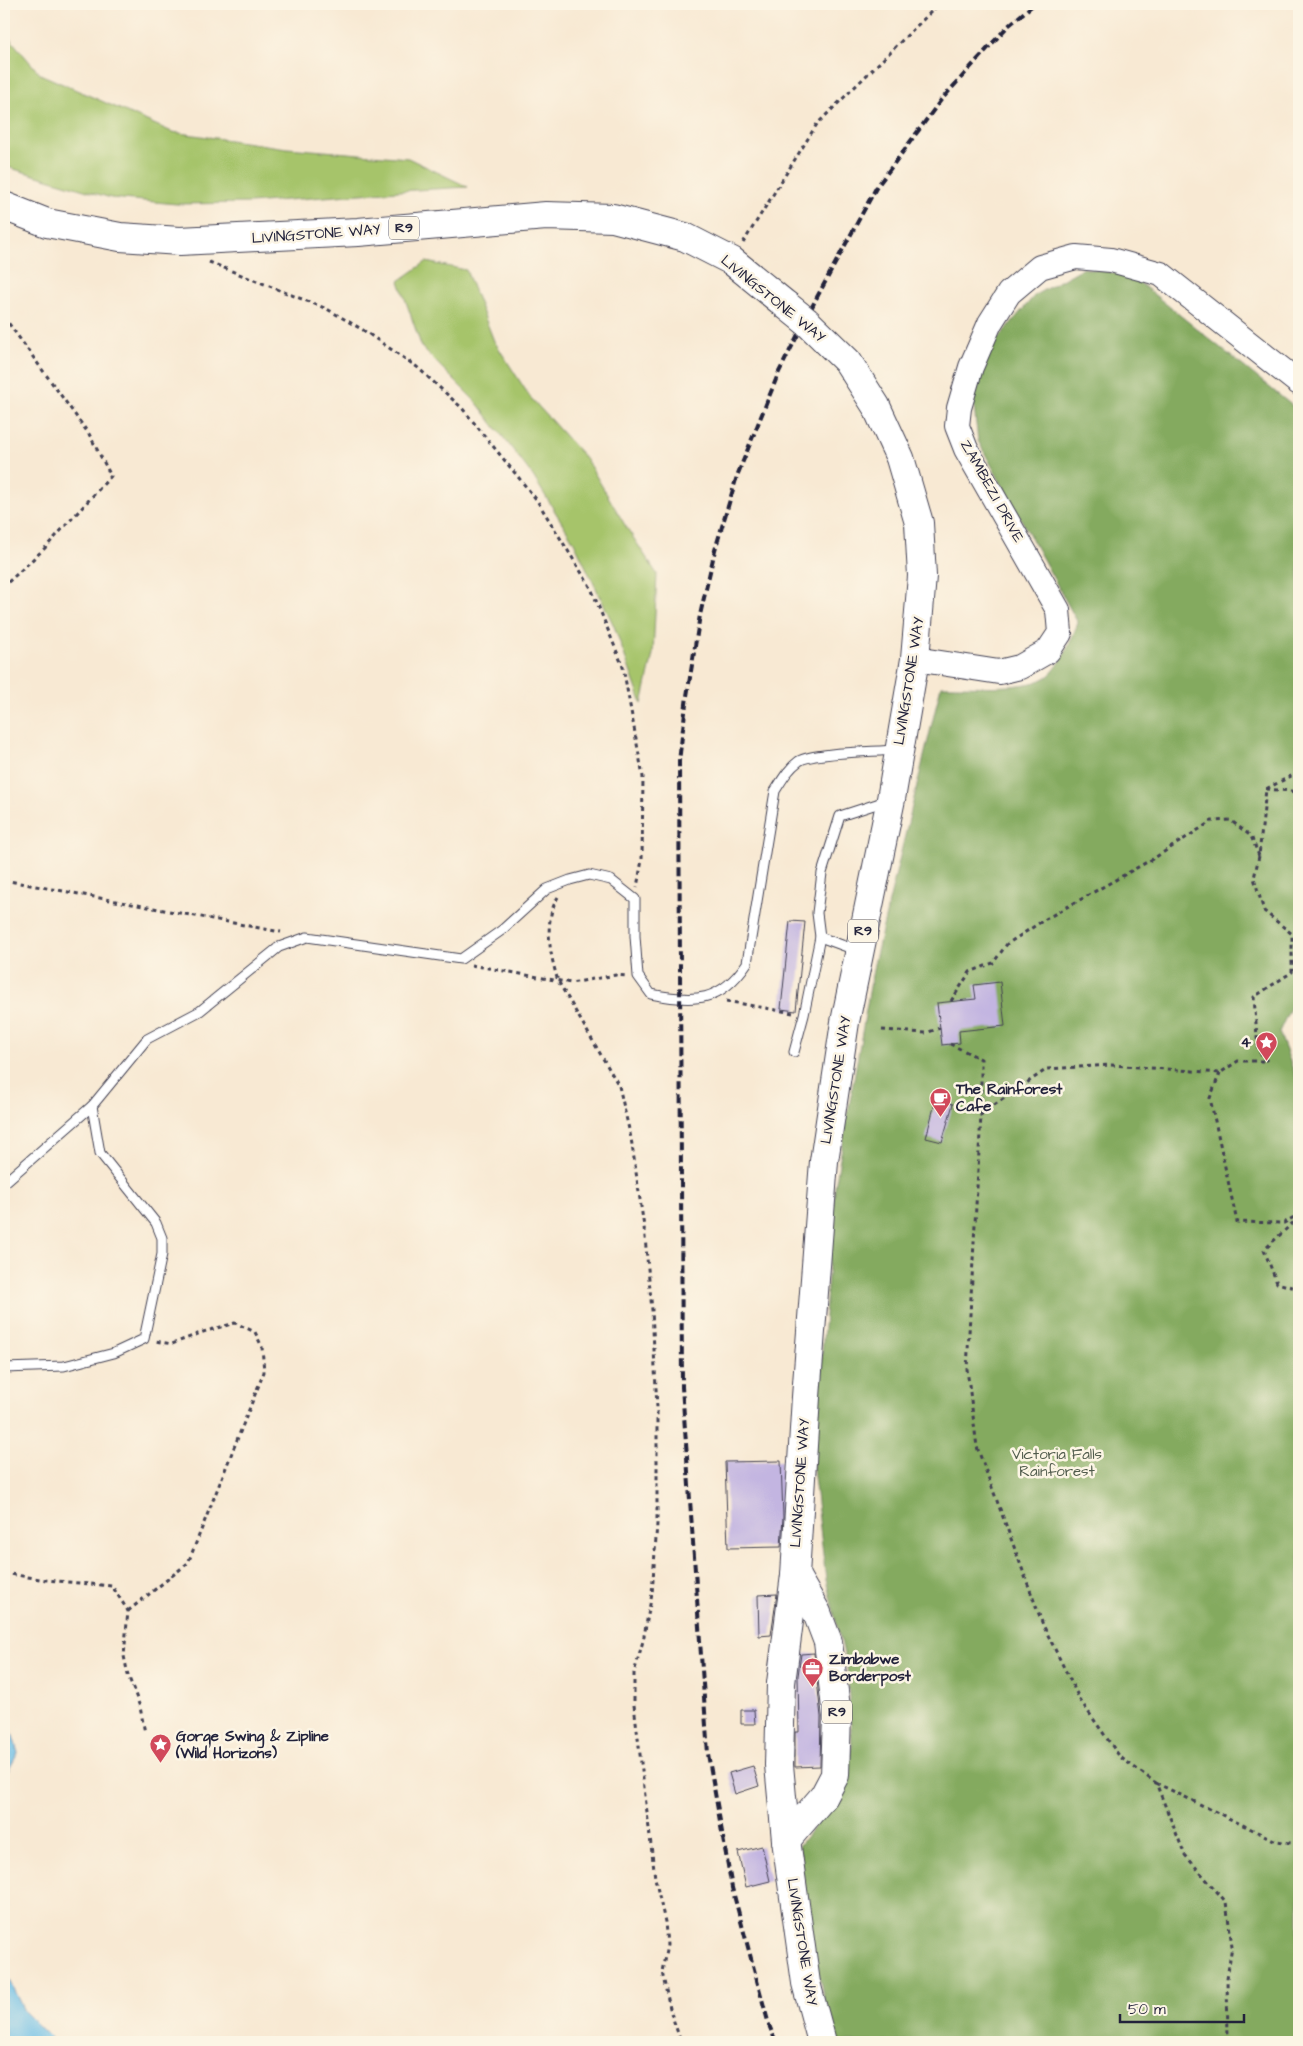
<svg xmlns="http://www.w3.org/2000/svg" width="1303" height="2046" font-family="'Architects Daughter',sans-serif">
	<rect width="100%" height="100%" fill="#fcf5e5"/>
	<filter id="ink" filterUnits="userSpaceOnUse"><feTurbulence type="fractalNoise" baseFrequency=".02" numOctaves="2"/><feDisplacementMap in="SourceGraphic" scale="10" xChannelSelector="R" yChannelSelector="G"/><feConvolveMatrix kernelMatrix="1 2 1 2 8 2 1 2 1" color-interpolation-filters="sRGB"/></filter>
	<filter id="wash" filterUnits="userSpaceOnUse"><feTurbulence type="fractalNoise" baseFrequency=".0096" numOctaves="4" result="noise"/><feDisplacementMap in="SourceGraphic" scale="20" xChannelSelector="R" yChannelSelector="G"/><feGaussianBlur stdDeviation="1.12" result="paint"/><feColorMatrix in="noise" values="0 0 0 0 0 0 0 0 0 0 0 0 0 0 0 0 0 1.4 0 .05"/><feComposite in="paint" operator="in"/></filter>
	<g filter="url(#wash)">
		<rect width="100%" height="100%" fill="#f8e9d3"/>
		<g fill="#a6c46b" stroke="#647353">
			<path d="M6,34L40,74L172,132L287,148L408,158L468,187L398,191L250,203L177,204L111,198L4,166V36Z"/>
			<path d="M426,262L466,270L494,341L530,397L586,459L625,525L657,574L653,654L642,704L614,626L574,542L533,476L477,403L422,348L399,281Z"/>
		</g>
		<path fill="#84aa5f" stroke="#53664d" d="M1083,268L1130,275L1299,411V989L1279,1032L1299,1085V2042H833L813,1948L799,1846L838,1795L852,1746L847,1666L826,1580L813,1468L835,1187L874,964L941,686C968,685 1022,691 1045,678C1060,670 1072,638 1078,623L978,441L972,390L993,344L1035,295Z"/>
		<g fill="#6bbee7" stroke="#467091">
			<path d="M4,1705L18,1753L4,1778Z"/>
			<path d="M4,1970L24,2011L55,2042H4Z"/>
		</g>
		<g id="blocks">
			<g fill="#c3b5e1">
				<path d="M790,921L805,922L796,1011L781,1009Z"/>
				<path d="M1000,982L1005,1026L959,1031L960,1043L942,1045L937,1003L976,999L974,985Z"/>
				<path d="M936,1099L953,1104L942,1142L926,1138Z"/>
				<path d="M781,1461L783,1517L781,1547L728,1548L725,1462Z"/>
				<path d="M777,1594L771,1635L759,1636L758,1595Z"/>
				<path d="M814,1653L821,1717L820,1766L795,1767V1732H799L798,1676L801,1654Z"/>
				<path d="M741,1710H754L755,1724H741Z"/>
				<path d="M753,1766L759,1786L735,1794L729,1773Z"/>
				<path d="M762,1846L770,1881L746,1887L738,1852Z"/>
			</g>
		</g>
	</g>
	<g filter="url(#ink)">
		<use href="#blocks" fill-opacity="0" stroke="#424052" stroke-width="1"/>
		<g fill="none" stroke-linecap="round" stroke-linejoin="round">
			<defs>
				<g id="lane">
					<path d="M820,937L858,951"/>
					<path d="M794,1052L804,1015L820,937L817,913L822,873L840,816L886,801"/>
					<path d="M4,1183L92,1106L147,1039L200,1011L279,947L307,937L461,959L502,930L547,889L570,880L589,875L611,880L635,899V936L638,976L651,994C695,1003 721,1002 747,963L775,791C782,780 788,769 799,761C813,752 875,752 895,750"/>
					<path d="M4,1368L64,1366L114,1353L144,1339L162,1254V1238L156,1223L100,1153L92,1106"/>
				</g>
				<path id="secondary" d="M915,659L999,672L1020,667L1048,651L1060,633L1058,610L966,449L957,426L959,408L971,367L990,323L1009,293L1040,267L1076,257L1111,260L1161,274L1299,383"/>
				<g id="highway">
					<path d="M4,206L47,223L120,237L180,241L358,232L546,216L613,218L685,237L732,261L786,305"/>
					<path d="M807,322L848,362L876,406L900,458L919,523L922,576L915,659L891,799L845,1022L824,1161L806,1397L795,1575L781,1683L779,1765L786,1840L806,1983L822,2042"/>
					<path d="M786,1840L824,1796L835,1775L837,1716L828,1642L817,1613L795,1575"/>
				</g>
			</defs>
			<use href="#lane" stroke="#424052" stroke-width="11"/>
			<use href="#secondary" stroke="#424052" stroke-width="26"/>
			<use href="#highway" stroke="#424052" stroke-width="30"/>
			<g stroke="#424052" stroke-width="3" stroke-dasharray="4 4" stroke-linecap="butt">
				<path d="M743,243L817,124L939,4"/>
				<path d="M209,262L327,309L363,330L417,367L462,408L536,499L591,588L623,667L643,777L642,860L637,887"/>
				<path d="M4,317L89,434L111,476L45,548L4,586"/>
				<path d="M1266,789L1291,791L1299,794"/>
				<path d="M4,880L281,932"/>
				<path d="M558,897C543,921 550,955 558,981L619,1086L631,1138L644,1227L652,1310L657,1408V1524L652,1594L643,1641L634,1673V1705L655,1878L665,1922L667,1945L662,1972L671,2013L681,2042"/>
				<path d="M471,965L571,983L616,975L628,976"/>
				<path d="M726,1001L793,1013"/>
				<path d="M951,1001L970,972L993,963L1007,944L1044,920L1156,857L1212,821L1230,820L1251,836L1259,856L1266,789L1299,772"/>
				<path d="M882,1030L926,1033L940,1028"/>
				<path d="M950,1044L981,1059V1115L967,1369L977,1447L1043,1625L1080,1700L1120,1757L1156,1783L1185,1855L1226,1902L1232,1946L1227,1978L1228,2040L1230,2042"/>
				<path d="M1220,1073L1210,1098L1237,1222L1284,1223L1299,1214"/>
				<path d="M981,1114L1047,1069L1111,1065L1220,1073L1238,1061H1267L1258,1050L1254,997L1292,972V934L1264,911L1254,878L1259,856"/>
				<path d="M1299,1217L1264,1250L1277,1283L1299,1289"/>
				<path d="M4,1573L46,1580L112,1586L128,1611L124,1656L128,1675L140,1707L145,1733"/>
				<path d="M128,1611L188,1563L264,1372L262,1347L255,1332L235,1323L203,1332L172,1344L155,1341"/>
				<path d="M1156,1783L1276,1841L1299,1844"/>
			</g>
			<use href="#lane" stroke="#fff" stroke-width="9"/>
			<use href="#secondary" stroke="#fff" stroke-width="24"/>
			<use href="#highway" stroke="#fff" stroke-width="28"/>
			<path stroke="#22223b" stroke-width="4" stroke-dasharray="8 4" stroke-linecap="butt" d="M776,2042L769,2025L732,1888L708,1754L682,1387L679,761L687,696L700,615L715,550L737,476L779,372L816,299L876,188L941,100L1007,27L1034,4"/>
			<defs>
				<path id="highway-bridge" d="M786,305L807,322"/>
			</defs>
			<use href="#highway-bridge" stroke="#424052" stroke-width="30" stroke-linecap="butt"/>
			<use href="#highway-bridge" stroke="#fff" stroke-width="28"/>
		</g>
	</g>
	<defs>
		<symbol id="sight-pin" viewBox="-11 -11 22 30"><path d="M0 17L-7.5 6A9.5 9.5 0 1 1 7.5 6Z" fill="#d1495b" stroke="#fcf5e5"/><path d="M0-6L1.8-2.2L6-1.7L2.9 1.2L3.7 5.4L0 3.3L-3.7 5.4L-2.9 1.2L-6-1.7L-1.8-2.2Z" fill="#fff"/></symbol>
		<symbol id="cafe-pin" viewBox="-11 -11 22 30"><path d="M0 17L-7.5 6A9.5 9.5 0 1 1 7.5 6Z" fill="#d1495b" stroke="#fcf5e5"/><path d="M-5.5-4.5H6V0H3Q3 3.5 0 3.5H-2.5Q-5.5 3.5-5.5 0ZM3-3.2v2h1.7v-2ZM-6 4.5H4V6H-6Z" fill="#fff"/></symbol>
		<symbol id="office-pin" viewBox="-11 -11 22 30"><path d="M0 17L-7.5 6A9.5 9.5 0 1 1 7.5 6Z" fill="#d1495b" stroke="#fcf5e5"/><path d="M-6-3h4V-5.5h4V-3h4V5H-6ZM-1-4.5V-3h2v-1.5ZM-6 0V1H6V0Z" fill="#fff"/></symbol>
	</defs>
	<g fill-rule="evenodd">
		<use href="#sight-pin" x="1254" y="1030" width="25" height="34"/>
		<use href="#cafe-pin" x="928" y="1086" width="25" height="34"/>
		<use href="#office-pin" x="800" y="1656" width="25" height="34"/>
		<use href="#sight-pin" x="148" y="1732" width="25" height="34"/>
	</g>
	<g text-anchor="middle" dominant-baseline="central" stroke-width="5" stroke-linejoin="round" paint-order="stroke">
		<g fill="#fcf5e5" stroke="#63616e" stroke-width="1">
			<rect x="389" y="216.5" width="30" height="23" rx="4"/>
			<rect x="848" y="919.5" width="30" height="23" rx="4"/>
			<rect x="822" y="1700.5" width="30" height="23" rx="4"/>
		</g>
		<g font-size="14" font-weight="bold" fill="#22223b">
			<text x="404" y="228">R9</text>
			<text x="863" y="931">R9</text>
			<text x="837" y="1712">R9</text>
		</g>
		<g font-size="15" fill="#22223b" stroke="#fcf5e5">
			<text transform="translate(316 234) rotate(-4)">LIVINGSTONE WAY</text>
			<text transform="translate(773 299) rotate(39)">LIVINGSTONE WAY</text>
			<text transform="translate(992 491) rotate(61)">ZAMBEZI DRIVE</text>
			<text transform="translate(909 681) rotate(-81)">LIVINGSTONE WAY</text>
			<text transform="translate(836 1080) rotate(-81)">LIVINGSTONE WAY</text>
			<text transform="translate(800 1483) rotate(-86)">LIVINGSTONE WAY</text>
			<text transform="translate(802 1942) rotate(81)">LIVINGSTONE WAY</text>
		</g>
		<g font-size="15" font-weight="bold" fill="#22223b" stroke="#fcf5e5" text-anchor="start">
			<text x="1251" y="1042" text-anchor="end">4</text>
			<text x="956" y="1089">The Rainforest<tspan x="956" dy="17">Cafe</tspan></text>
			<text x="829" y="1659">Zimbabwe<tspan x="829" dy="17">Borderpost</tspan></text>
			<text x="176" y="1736">Gorge Swing &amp; Zipline<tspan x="176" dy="17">(Wild Horizons)</tspan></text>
		</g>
		<g font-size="15" fill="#505b4c" stroke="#fcf5e5">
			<text x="1057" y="1454">Victoria Falls<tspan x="1057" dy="17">Rainforest</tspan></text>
		</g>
	</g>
	<rect width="1303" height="2046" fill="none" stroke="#fcf5e5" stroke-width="20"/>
	<path d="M1120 2014v8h124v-8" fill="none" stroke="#22223b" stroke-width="2.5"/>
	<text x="1128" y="2014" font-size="15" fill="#22223b" stroke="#fcf5e5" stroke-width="4" paint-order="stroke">50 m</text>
</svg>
